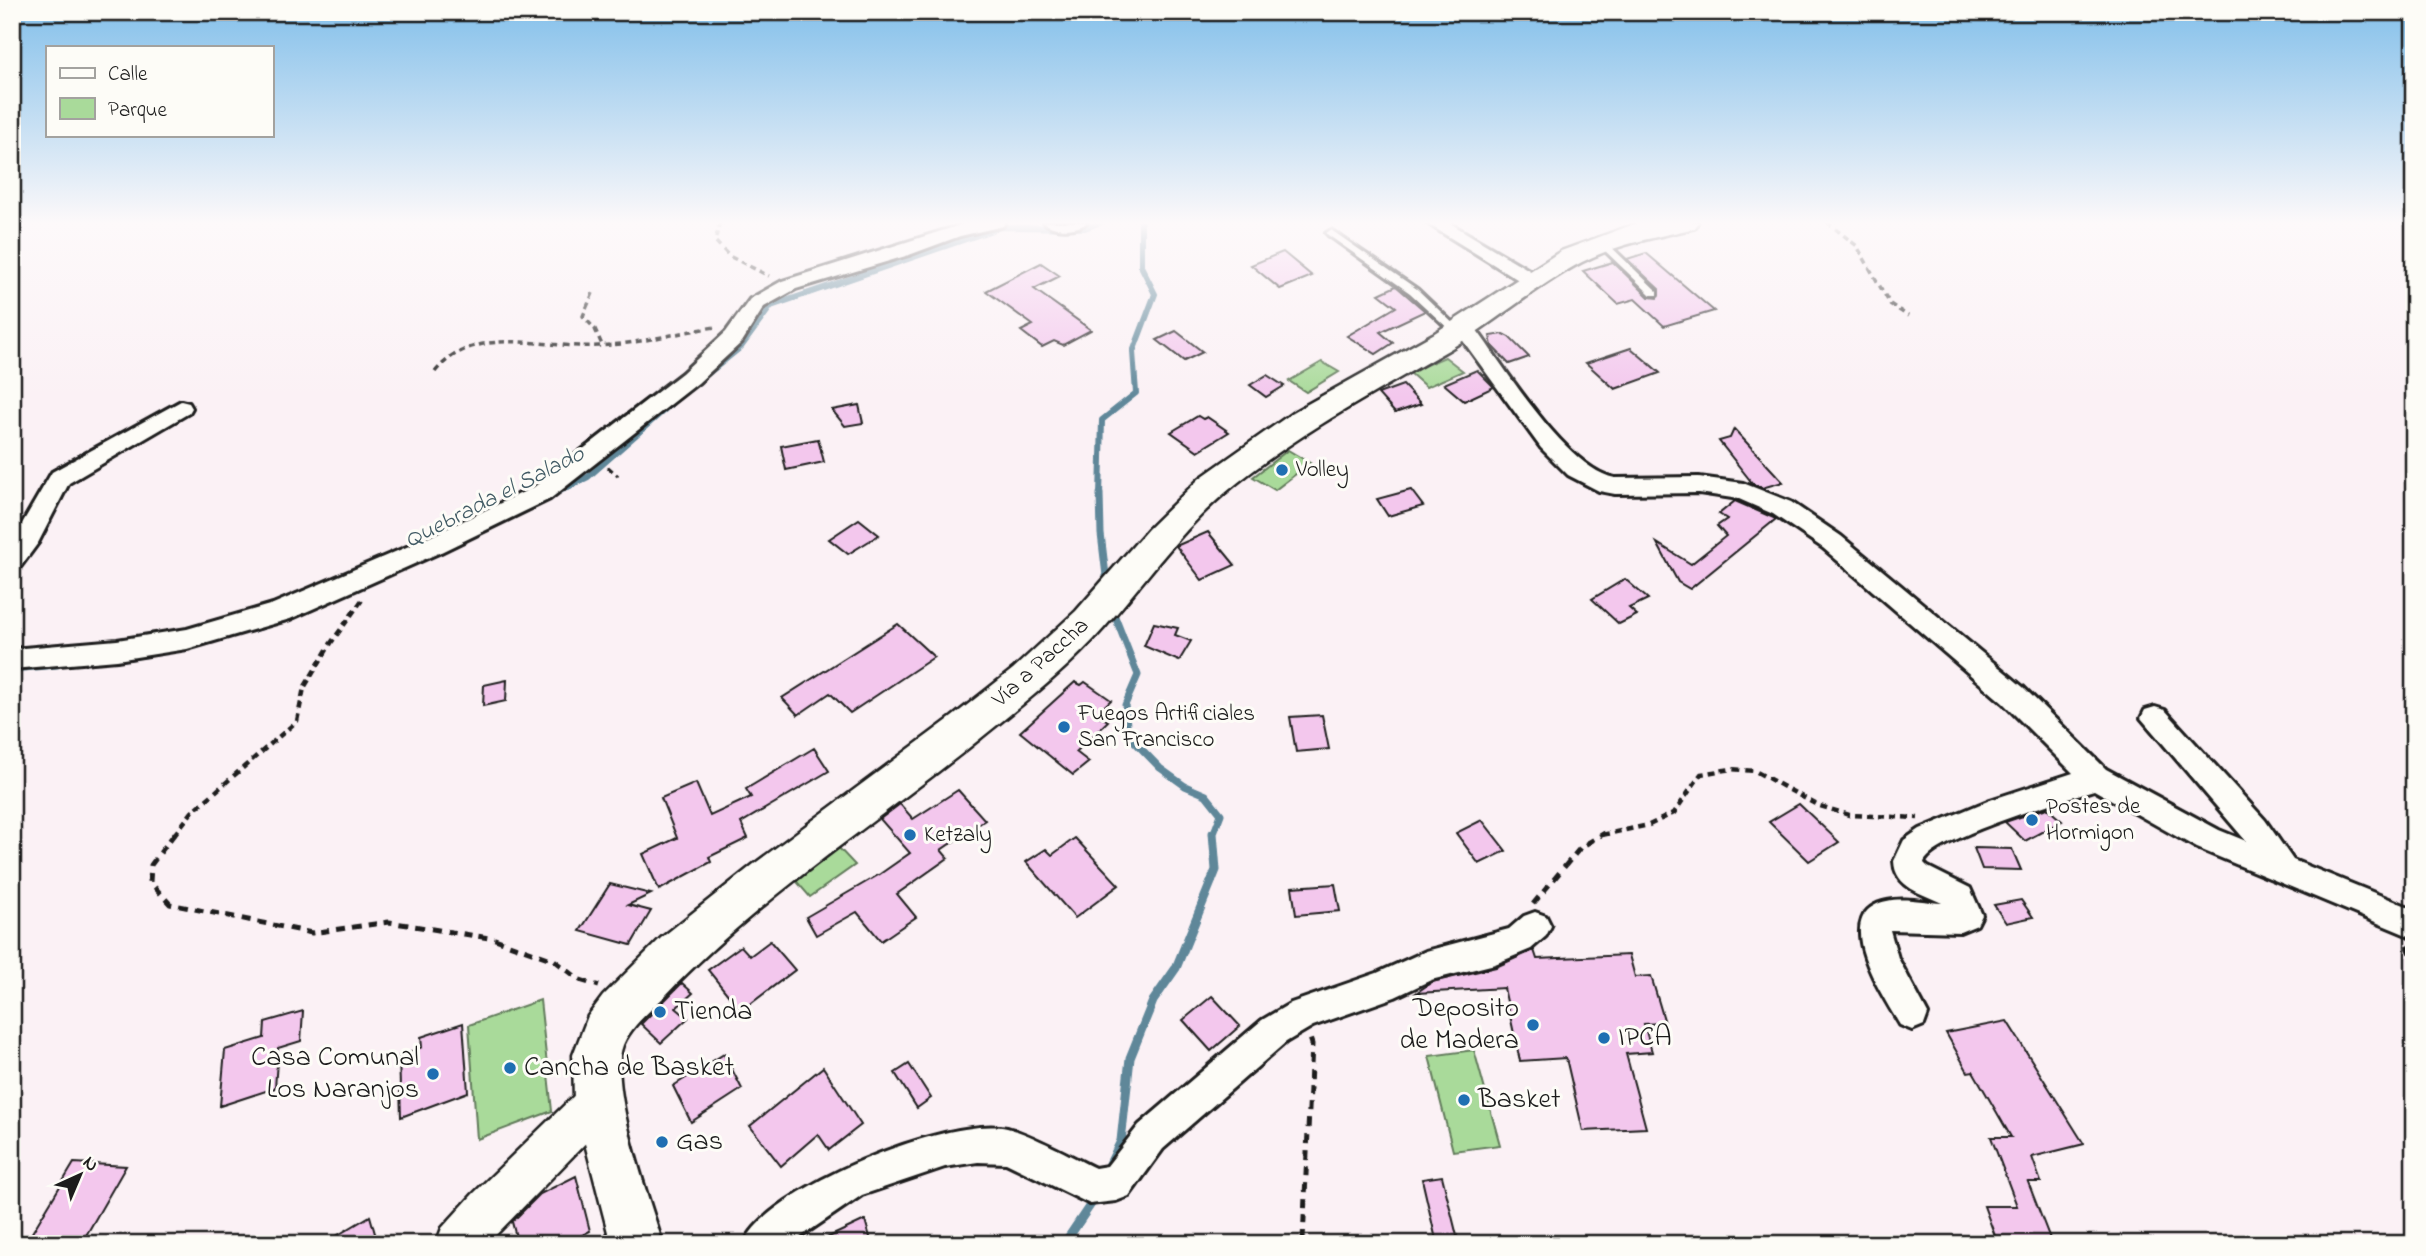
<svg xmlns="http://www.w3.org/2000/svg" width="2426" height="1256" font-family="'Indie Flower',sans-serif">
	<rect width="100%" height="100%" fill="#fbf1f5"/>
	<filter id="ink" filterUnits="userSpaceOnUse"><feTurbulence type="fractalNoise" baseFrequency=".0143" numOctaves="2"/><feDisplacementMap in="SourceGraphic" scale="14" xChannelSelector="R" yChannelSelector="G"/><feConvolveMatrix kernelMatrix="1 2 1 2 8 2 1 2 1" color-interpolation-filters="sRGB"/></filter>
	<g filter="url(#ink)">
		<g fill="#a9da9a" stroke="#627b5b" stroke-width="2">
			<path d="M1445,357L1463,371L1426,387L1409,372Z"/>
			<path d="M1322,362L1339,372L1306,392L1289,381Z"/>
			<path d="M1288,450L1310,463L1275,490L1253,477Z"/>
			<path d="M837,846L855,865L810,897L792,876Z"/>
			<path d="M540,1000L552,1111L477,1139L469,1025Z"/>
			<path d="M1474,1050L1500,1145L1453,1151L1429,1056Z"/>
		</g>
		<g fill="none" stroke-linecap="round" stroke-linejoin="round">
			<g stroke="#5e8799" stroke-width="6">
				<path d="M699,381L741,347L771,306L1001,227L1085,228L1101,222"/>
				<path d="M554,494L588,477L671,404"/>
				<path d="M1100,496L1102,420L1136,393L1133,352L1155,294L1141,266V222"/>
			</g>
			<g stroke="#5e8799" stroke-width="7">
				<path d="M1100,494L1101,534L1107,584"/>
				<path d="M1112,609L1138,675L1125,705L1128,735L1160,768L1185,786L1206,795L1221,814L1213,835"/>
				<path d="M254,629L286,619"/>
				<path d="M124,658L161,652"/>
				<path d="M12,669L57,665"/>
			</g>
			<g stroke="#5e8799" stroke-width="9">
				<path d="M1108,1168L1121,1141L1130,1058L1153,1001L1176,968L1216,870L1213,833"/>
				<path d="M1064,1244L1095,1198"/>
			</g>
		</g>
		<g fill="#f3c7ed" stroke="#1c1c1c" stroke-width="2">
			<path d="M1283,252L1312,276L1280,289L1251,265Z"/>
			<path d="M1646,253L1714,311L1664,326L1635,299L1618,304L1583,271L1613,262L1649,297L1657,298L1659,289L1627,259Z"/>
			<path d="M1041,263L1060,276L1034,289L1091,330L1063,345L1054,341L1042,347L1021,331L1033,325L986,291Z"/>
			<path d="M1396,286L1425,311L1380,332L1393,343L1376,354L1347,336L1396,307L1379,294Z"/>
			<path d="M1176,331L1203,352L1184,361L1157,340Z"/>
			<path d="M1503,334L1509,337L1529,357L1509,364L1492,346L1490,336Z"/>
			<path d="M1631,348L1660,373L1615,389L1586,363Z"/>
			<path d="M1477,370L1494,387L1464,401L1444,384Z"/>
			<path d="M1267,375L1284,386L1266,397L1250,385Z"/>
			<path d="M1403,385L1421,404L1395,413L1378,394Z"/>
			<path d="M859,405L863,423L845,426L832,410Z"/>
			<path d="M1198,416L1203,419L1207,417L1229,432L1198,451L1171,432Z"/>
			<path d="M1734,429L1783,482L1762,488L1753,484L1719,441L1730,438Z"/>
			<path d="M818,439L824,462L786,470L781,446Z"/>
			<path d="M1411,490L1423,506L1388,516L1377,499Z"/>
			<path d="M1735,501L1776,519L1690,589L1678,582L1657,543L1691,564L1726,536L1717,526L1727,519L1719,514Z"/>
			<path d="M859,519L879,535L848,554L829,539Z"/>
			<path d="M1208,532L1235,565L1202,580L1176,546Z"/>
			<path d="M1625,579L1648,599L1629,608L1637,615L1619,624L1592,599Z"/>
			<path d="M1154,623L1178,628L1175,635L1191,641L1179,661L1144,646Z"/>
			<path d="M898,624L934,657L850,713L830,693L798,715L782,698Z"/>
			<path d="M507,680L506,701L483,706L484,685Z"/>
			<path d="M1075,682L1081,685L1085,682L1111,700L1096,714L1108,721L1076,752L1089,762L1073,775L1020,732Z"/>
			<path d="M1322,715L1329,749L1296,752L1290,717Z"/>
			<path d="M814,748L829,771L741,823L748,838L709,857L711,862L659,890L643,854L677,838L661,798L696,783L710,816L751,797L746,789Z"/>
			<path d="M958,790L985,820L941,850L948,858L897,894L916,917L881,941L857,912L816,935L806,917L880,874L910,853L880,819L900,804L913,819Z"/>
			<path d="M1799,804L1839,842L1809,861L1769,822Z"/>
			<path d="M2047,808L2062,821L2025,841L2005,822Z"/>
			<path d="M1482,820L1506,851L1479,864L1456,833Z"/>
			<path d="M1075,838L1119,885L1075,918L1026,862L1046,849L1052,855Z"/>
			<path d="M1974,848L2012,849L2021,870L1982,869Z"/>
			<path d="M610,884L651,894L628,905L651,911L631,945L580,931Z"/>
			<path d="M1335,884L1340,911L1296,915L1292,887Z"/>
			<path d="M2021,900L2033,917L2006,923L1994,905Z"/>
			<path d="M770,941L795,970L741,1011L708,970L741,946L750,956Z"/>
			<path d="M1534,950L1537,959L1629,955L1635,977L1651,976L1665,1023L1644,1024L1652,1052L1626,1054L1646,1128L1583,1131L1566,1058L1520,1061L1504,988L1416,993L1432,982L1496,967Z"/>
			<path d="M682,983L693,993L676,1008L688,1018L661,1043L641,1024Z"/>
			<path d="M1212,996L1240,1026L1211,1051L1183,1020Z"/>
			<path d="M303,1011L301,1041L278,1048L275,1088L220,1106L225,1050L264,1038L265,1022Z"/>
			<path d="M2007,1021L2084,1144L2032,1157L2041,1182H2028L2052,1244H1998L1984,1206H2017L1991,1137H2011L1973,1071L1968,1072L1946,1033Z"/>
			<path d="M463,1023L468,1092L401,1117L399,1056L422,1047L421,1037Z"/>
			<path d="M724,1054L742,1089L691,1122L673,1086Z"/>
			<path d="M909,1064L931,1098L917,1108L895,1073Z"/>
			<path d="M823,1067L861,1125L829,1150L818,1134L781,1166L750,1126Z"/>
			<path d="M74,1163L126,1166L84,1239L30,1236Z"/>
			<path d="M576,1176L590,1231L566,1244H518L512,1222L540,1194Z"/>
			<path d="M1442,1176L1459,1244H1437L1422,1179Z"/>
			<path d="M370,1216L378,1244H323Z"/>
			<path d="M865,1220L872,1244H814Z"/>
		</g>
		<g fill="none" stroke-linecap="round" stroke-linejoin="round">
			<defs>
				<g id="service">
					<path d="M1331,230L1417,289L1460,330V334H1454L1410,293L1328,235L1326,233Z"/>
					<path d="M1602,240L1605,241L1657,291V295H1651L1599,245L1597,243Z"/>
				</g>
				<g id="minor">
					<path d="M970,222H1005L1003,226L960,236L909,255L796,289L764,307L742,342L698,383L550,499L441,552L290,619L187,649L117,660L12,669V649L117,640L187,629L273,604L423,540L534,487L682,373L726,332L750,299L782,281Z"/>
					<path d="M1044,222H1087C1079,231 1052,231 1044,222Z"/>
					<path d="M1425,222H1448L1539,276L1542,280L1539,284H1525Z"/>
					<path d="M1464,321L1471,322C1502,363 1566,469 1615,478L1699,477L1743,483L1791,502L1841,536L2023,687L2106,769L2219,830L2246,841L2141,718L2145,710L2155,707L2165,710L2265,820L2293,860L2414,909V938L2197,848L2094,790C2065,799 1932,839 1924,863L1928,867L1970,888L1982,915L1977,925L1960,932L1890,930L1898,958L1928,1014L1924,1025L1912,1030L1900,1025C1883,996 1827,913 1887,901C1903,897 1925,902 1942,903C1922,893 1895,888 1894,861L1904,840L1920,829L1990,800L2073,773L2003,703L1823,548L1773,514L1739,499L1699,493L1615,494L1599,491L1568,475L1541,448L1453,327L1457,322Z"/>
					<path d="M181,401L189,403L192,408L189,413L69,483L38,543L21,566L12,569V541L52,472Z"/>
					<path d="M1535,912L1546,916L1551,926L1546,936L1531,949L1495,964L1431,980L1395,997L1313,1026L1286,1042L1163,1149L1129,1196L1116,1201L1090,1204L1006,1163L978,1162L945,1167L862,1195L790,1244H744C766,1189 949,1115 1007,1128C1033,1135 1070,1156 1095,1168L1107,1166L1139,1125L1262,1020L1291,1003L1377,973L1426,951L1509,929L1524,916Z"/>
				</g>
				<path id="tertiary" d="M598,1081L613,1087L619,1101L613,1115L487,1244H436L442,1228L473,1194L583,1087Z"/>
				<path id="secondary" d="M1640,222H1698L1695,228C1654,238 1620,243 1582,262C1536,286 1495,322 1450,349C1373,394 1294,435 1225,493C1179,532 1144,583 1104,628C1068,669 1023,704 981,738C875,824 758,898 664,997C650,1011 631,1026 623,1045C607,1085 650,1200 663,1244H611L574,1101L573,1055L588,1016L603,996L661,938L754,864L952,717L1013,669L1076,611L1148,529L1200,478L1295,411L1433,334L1561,251Z"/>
			</defs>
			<use href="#service" stroke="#1c1c1c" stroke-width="6"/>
			<use href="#minor" stroke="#1c1c1c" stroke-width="6"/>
			<use href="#tertiary" stroke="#1c1c1c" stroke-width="5"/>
			<use href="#secondary" stroke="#1c1c1c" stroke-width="5"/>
			<g stroke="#1c1c1c" stroke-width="3.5" stroke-dasharray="6 4.5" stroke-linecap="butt">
				<path d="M720,222L715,241L729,256L769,276"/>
				<path d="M1827,222L1857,246L1890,304L1908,316"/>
				<path d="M593,293L583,316L595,329L602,345"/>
				<path d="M435,372C475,323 543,349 598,346C637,344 676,333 715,327"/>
				<path d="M608,467L618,476"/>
			</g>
			<g stroke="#1c1c1c" stroke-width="4.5" stroke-dasharray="7 5" stroke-linecap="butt">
				<path d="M174,835L192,812L297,721L304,688L331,643L362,600"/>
				<path d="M1602,835L1649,825L1674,813L1701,774L1731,769L1755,771L1817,805L1849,815L1918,818"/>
			</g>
			<g stroke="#1c1c1c" stroke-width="5" stroke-dasharray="9 7" stroke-linecap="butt">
				<path d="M175,833L151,865L150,882L170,904L312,933L389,922L495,939L554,960L580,980L599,986"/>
				<path d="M1533,904L1581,847L1605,833"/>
				<path d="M2407,945L2414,960"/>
				<path d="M1303,1240L1312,1044L1310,1038"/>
			</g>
			<use href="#service" fill="#fdfcf7" fill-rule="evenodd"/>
			<use href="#minor" fill="#fdfcf7" fill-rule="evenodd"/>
			<use href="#tertiary" fill="#fdfcf7" fill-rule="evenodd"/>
			<use href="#secondary" fill="#fdfcf7" fill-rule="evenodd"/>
		</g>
	</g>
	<linearGradient id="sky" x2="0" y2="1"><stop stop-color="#82bfea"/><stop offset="0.56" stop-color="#fdf9fa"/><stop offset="1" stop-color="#fdf9fa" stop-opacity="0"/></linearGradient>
	<rect width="2426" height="398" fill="url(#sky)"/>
	<g fill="#1f6fb2" stroke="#fdfcf7" stroke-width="2.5">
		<circle cx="1282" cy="470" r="7"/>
		<circle cx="1064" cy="727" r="7"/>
		<circle cx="2032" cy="820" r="7"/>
		<circle cx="910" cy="835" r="7"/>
		<circle cx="660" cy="1012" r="7"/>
		<circle cx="1533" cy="1025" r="7"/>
		<circle cx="1604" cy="1038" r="7"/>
		<circle cx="510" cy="1068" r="7"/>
		<circle cx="433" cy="1074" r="7"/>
		<circle cx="1464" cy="1100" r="7"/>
		<circle cx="662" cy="1142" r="7"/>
	</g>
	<g text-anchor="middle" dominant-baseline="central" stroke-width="6" stroke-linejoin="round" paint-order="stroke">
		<g font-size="23" fill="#1c1c1c" stroke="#fdfcf7" text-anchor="start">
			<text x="1296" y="470">Volley</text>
			<text x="1078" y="714">Fuegos Artificiales<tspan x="1078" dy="26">San Francisco</tspan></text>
			<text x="2046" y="807">Postes de<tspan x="2046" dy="26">Hormigon</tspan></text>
			<text x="924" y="835">Ketzaly</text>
		</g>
		<g font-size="23" fill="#1c1c1c" stroke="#fdfcf7">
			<text transform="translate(1041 663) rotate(-42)">Vía a Paccha</text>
		</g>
		<g font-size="24" font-style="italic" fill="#425b65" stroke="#fdfcf7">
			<text transform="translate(495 498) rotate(-27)">Quebrada el Salado</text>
		</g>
		<g font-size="28" fill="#1c1c1c" stroke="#fdfcf7" text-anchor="start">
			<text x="1519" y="1009" text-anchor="end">Deposito<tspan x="1519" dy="32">de Madera</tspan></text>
			<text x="674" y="1012">Tienda</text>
			<text x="1618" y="1038">IPCA</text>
			<text x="419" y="1058" text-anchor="end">Casa Comunal<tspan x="419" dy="32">Los Naranjos</tspan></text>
			<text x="524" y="1068">Cancha de Basket</text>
			<text x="1478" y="1100">Basket</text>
			<text x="676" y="1142">Gas</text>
		</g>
	</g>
	<rect width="2426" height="1256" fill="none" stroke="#fdfcf7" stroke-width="42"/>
	<rect x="21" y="21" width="2384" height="1214" fill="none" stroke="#1c1c1c" stroke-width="2.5" filter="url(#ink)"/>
	<rect x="46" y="46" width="228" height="91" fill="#fdfcf7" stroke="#a3a29f" stroke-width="2"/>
	<rect x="60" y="68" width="35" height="10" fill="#fdfcf7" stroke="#a3a29f" stroke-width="2"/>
	<text x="108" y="80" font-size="21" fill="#1c1c1c">Calle</text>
	<rect x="60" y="98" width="35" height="21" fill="#a9da9a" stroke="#a3a29f" stroke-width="2"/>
	<text x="108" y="116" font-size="21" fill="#1c1c1c">Parque</text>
	<g transform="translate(80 1175) rotate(44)" stroke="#fdfcf7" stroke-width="5" paint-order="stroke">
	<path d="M0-5L12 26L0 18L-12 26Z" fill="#1c1c1c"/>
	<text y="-10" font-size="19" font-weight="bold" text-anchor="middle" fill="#1c1c1c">N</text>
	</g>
</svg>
